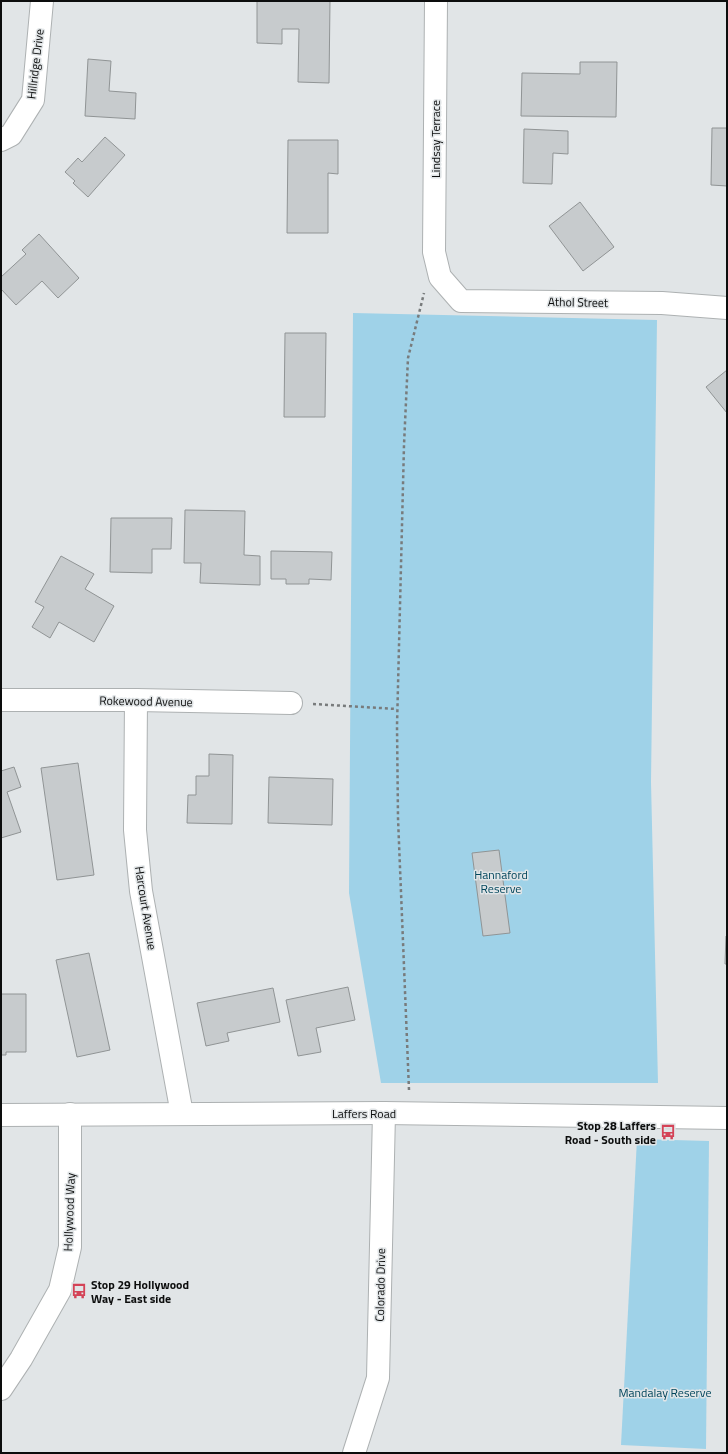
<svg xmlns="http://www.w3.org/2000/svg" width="728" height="1454" font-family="'Titillium Web',sans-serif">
	<rect width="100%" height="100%" fill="#e1e5e7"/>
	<g fill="#9fd2e8">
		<path d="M353,313L657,320L651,782L658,1083H381L349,893Z"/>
		<path d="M637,1139L709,1141L706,1449L621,1445Z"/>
	</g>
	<g fill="#c7cbcd" stroke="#909495">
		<path d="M257,1H330L329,83L298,82L299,29H282V44L257,43Z"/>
		<path d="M88,59L111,61L109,91L136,93L135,119L85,116Z"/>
		<path d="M580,62H617L616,117L521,116L522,73L580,74Z"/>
		<path d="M712,128H727V186L711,185Z"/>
		<path d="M524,129L568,131V154L553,153L552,184L523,183Z"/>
		<path d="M105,137L125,155L88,197L73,183L75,181L65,172L78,158L82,162Z"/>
		<path d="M288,140H338V174L328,173V233H287Z"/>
		<path d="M580,202L614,247L583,271L549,226Z"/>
		<path d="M39,234L79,278L58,298L42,281L16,305L1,289V277L26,254L22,250Z"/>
		<path d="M285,333H326L325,417H284Z"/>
		<path d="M727,370V413L706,387Z"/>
		<path d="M185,510L245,511L244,555L260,556V585L200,583L201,563H184Z"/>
		<path d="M111,518H172L171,549H152V573L110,572Z"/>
		<path d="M271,551L332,552L331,580L309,579V584H286V579H271Z"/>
		<path d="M61,556L94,574L85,589L114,606L94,642L59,622L50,638L32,627L44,607L35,602Z"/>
		<path d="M209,754L233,755L232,824L187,823L188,795H196V776H209Z"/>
		<path d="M78,763L94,875L57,880L41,768Z"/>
		<path d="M14,767L21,787L7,792L21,832L1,838V771Z"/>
		<path d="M269,777L333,779L332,825L268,823Z"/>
		<path d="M499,850L510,933L483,936L472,853Z"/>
		<path d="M726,936H727V964H725Z"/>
		<path d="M89,953L110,1050L77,1057L56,960Z"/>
		<path d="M348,987L355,1020L316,1028L321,1052L298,1056L286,1000Z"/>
		<path d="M273,988L280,1022L227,1033L229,1041L206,1046L197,1003Z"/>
		<path d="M1,994H26V1052H6V1055H1Z"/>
	</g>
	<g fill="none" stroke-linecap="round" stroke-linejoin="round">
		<defs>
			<g id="minor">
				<path d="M436,1L434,252L440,277L461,301L662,303L727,308"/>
				<path d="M1,140L11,135L33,100L42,1"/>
				<path d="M1,700H136L291,703"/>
				<path d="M136,700L135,830L141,891L182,1114"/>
				<path d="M1,1115L384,1113L727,1118"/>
				<path d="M1,1389L21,1359L60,1290L70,1247V1114"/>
				<path d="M354,1453L378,1378L384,1113"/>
			</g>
		</defs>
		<use href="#minor" stroke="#adb1b2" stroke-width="24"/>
		<g stroke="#787b7c" stroke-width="2.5" stroke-dasharray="3 3" stroke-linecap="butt">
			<path d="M313,704L397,709"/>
			<path d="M409,1090L398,818L397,726L404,445L408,358L424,293"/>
		</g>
		<use href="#minor" stroke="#fff" stroke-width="22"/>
	</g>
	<defs>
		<symbol id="bus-bare" viewBox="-9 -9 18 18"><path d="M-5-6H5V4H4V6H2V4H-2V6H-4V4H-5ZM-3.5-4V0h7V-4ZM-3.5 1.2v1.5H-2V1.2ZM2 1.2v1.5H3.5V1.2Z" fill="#d44357" stroke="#e1e5e7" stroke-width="2.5" paint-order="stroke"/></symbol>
	</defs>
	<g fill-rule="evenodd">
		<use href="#bus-bare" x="657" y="1121" width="22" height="22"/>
		<use href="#bus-bare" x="68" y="1280" width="22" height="22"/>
	</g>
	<g text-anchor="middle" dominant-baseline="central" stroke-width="3" stroke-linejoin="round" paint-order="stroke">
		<g font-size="12" fill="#0c0d0d" stroke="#e1e5e7">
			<text transform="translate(35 64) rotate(-83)">Hillridge Drive</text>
			<text transform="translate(435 139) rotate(-90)">Lindsay Terrace</text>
			<text transform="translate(578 302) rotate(1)">Athol Street</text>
			<text transform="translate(146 701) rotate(1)">Rokewood Avenue</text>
			<text transform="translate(146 908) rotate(81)">Harcourt Avenue</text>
			<text x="364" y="1113">Laffers Road</text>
			<text transform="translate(69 1212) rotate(-88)">Hollywood Way</text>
			<text transform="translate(380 1285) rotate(-89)">Colorado Drive</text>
		</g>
		<g font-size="12" fill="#00455b" stroke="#e1e5e7">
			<text x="501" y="874">Hannaford<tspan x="501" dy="14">Reserve</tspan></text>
			<text x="665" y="1392">Mandalay Reserve</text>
		</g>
		<g font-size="12" font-weight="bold" fill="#0c0d0d" stroke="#e1e5e7" text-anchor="end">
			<text x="656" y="1125">Stop 28 Laffers<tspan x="656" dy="14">Road - South side</tspan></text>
			<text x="91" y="1284" text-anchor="start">Stop 29 Hollywood<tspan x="91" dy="14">Way - East side</tspan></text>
		</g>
	</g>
	<rect width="728" height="1454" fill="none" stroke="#0c0d0d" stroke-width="4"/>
</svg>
